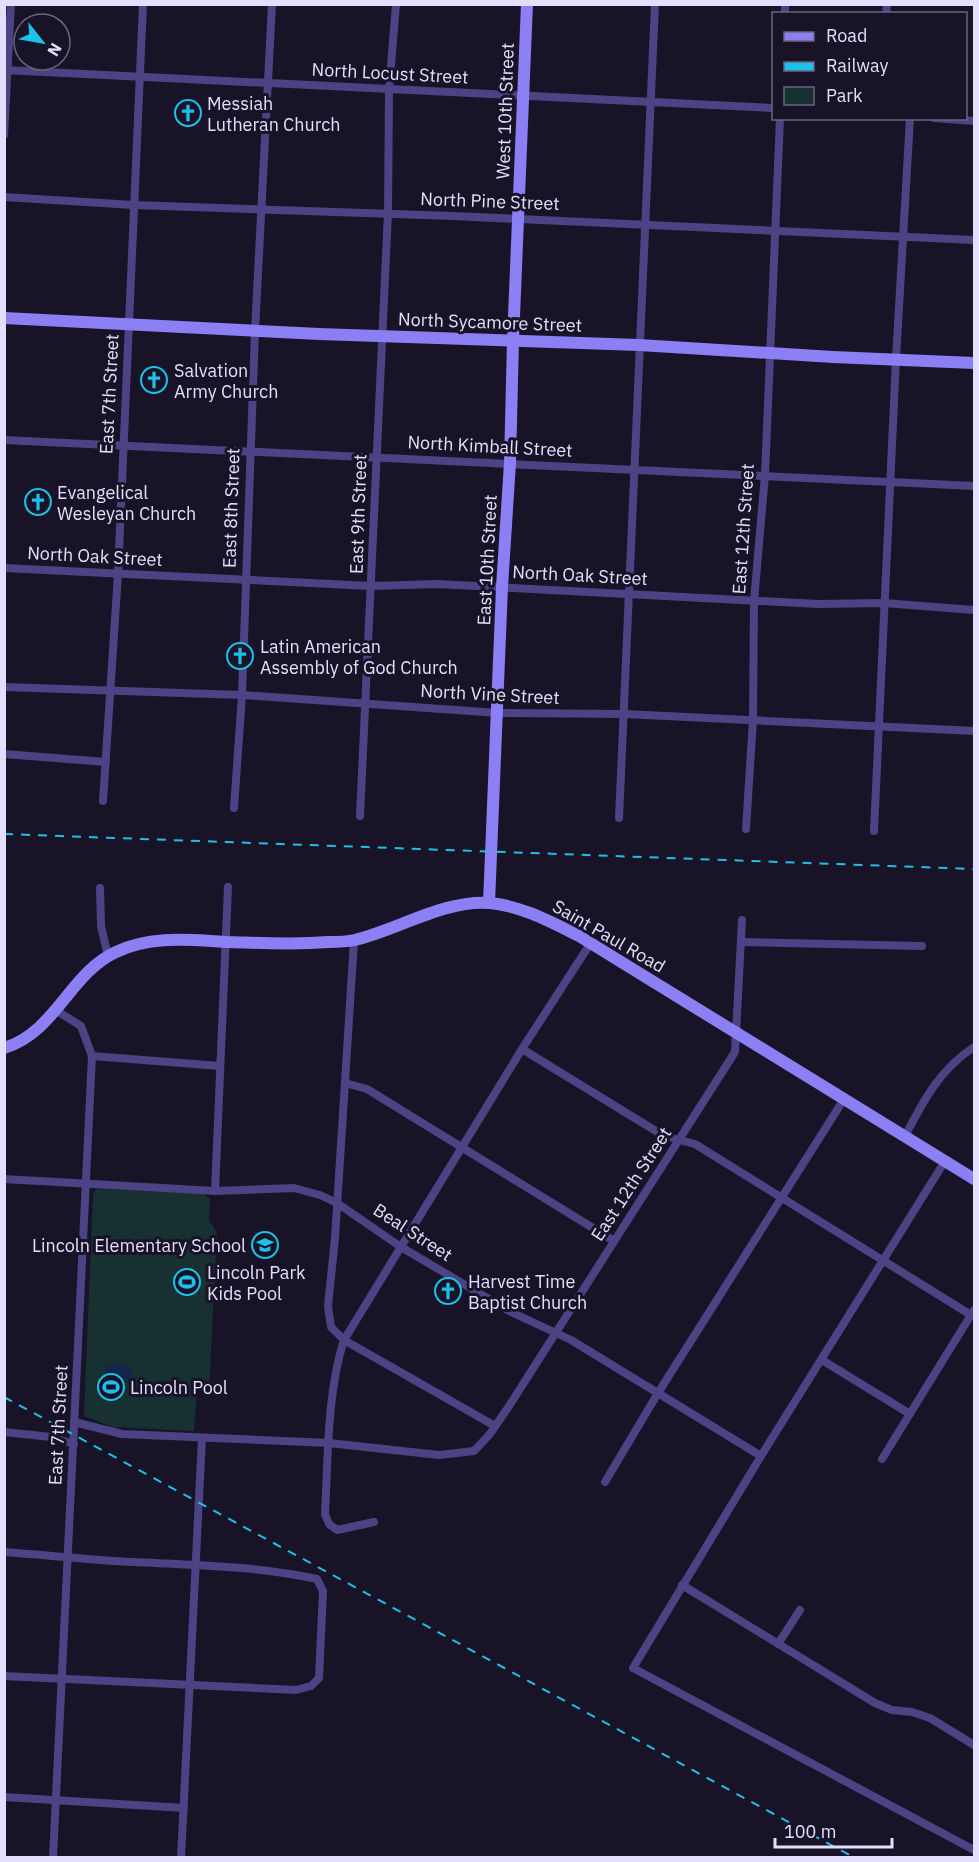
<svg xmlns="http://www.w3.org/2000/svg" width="979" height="1862" font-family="'IBM Plex Sans',sans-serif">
	<rect width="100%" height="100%" fill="#191328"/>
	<path fill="#173032" d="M96,1189L204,1194L210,1199L209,1220L217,1233L209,1391L197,1390L194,1431L112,1427L84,1416L93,1195Z"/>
	<path fill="#14244b" d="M106,1365L132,1366V1380L114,1379L120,1394L104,1397Z"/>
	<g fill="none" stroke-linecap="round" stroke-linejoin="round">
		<g stroke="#4b4383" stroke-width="8">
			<path d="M785,14V4"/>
			<path d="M886,14L887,4"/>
			<path d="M4,70L774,108"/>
			<path d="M934,118L974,121"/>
			<path d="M4,135L11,4"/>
			<path d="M4,197L134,205L453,216L974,240"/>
			<path d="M4,440L974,486"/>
			<path d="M4,568L371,586L437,584L818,604L884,603L974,610"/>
			<path d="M4,687L242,695L498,713L624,714L974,731"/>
			<path d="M4,754L106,762"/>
			<path d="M103,801L118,574L143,4"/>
			<path d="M234,808L242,695L255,331L272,4"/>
			<path d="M360,816L388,213L389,90L396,4"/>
			<path d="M619,818L655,4"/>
			<path d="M746,829L753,720L754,601L765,475L780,118"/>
			<path d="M874,831L896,359L910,118"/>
			<path d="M100,888L101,926L108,956"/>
			<path d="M354,941L335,1238L328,1306L331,1327L344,1340L495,1426"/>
			<path d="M741,942L922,946"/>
			<path d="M522,1049L664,1136L695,1144L971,1315"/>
			<path d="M92,1056L220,1066"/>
			<path d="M345,1083L367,1089L614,1241"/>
			<path d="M905,1136C924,1100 939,1070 974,1047"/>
			<path d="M945,1161L761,1456L633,1668L974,1850"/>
			<path d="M4,1179L215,1191L294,1188L320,1195L337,1203L401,1247L511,1312L571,1340L761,1456"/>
			<path d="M215,1191L228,887"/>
			<path d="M822,1360L910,1414"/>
			<path d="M74,1422L122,1434L329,1443L439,1455L474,1451L490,1434L509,1406L735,1052L742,920"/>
			<path d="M4,1432L51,1437L74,1444"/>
			<path d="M882,1459L974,1310"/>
			<path d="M605,1482L658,1393L844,1099"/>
			<path d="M374,1522L337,1530L329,1524L325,1514C328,1459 327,1392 344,1340L522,1049L590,944"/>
			<path d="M4,1552C47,1555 90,1560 134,1562C196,1565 256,1566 317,1579L323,1591L319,1678L311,1686L296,1690L4,1676"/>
			<path d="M682,1585L875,1703L892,1710L912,1712L930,1718L974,1745"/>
			<path d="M778,1644L800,1610"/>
			<path d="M4,1797L184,1808"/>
			<path d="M53,1858L92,1056L81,1026L57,1011"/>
			<path d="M181,1858L202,1438"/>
		</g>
		<g stroke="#8c7ef3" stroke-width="12">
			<path d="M4,318L319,334L639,345L833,357L974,363"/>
			<path d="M489,903L502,587L510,463L513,340L527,4"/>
			<path d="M4,1048C55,1033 70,973 116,952C151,935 190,940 228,942C261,943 294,945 328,942C336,942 346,942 355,940C397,930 446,899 490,903C522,906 551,922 579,936L974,1179"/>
		</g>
		<g stroke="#1cc1e9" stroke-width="2" stroke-dasharray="9 8" stroke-linecap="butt">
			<path d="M4,834L974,869"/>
			<path d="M4,1397L855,1858"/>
		</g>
	</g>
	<defs>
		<symbol id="church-ring" viewBox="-11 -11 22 22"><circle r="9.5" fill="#191328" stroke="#1cc1e9" stroke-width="1.5"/><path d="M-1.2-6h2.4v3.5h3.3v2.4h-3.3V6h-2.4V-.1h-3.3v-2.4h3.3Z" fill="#1cc1e9"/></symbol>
		<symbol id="school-ring" viewBox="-11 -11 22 22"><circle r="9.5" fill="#191328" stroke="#1cc1e9" stroke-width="1.5"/><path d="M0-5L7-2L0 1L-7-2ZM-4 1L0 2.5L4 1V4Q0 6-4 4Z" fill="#1cc1e9"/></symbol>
		<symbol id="stadium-ring" viewBox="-11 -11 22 22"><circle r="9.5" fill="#191328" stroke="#1cc1e9" stroke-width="1.5"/><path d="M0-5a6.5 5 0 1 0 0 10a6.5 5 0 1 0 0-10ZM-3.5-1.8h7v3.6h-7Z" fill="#1cc1e9"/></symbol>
	</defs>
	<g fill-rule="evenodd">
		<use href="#church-ring" x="173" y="98" width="30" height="30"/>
		<use href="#church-ring" x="139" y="365" width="30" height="30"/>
		<use href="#church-ring" x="23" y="487" width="30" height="30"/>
		<use href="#church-ring" x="225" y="641" width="30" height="30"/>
		<use href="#school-ring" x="250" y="1230" width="30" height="30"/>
		<use href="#stadium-ring" x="172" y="1267" width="30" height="30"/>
		<use href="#church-ring" x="433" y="1276" width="30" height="30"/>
		<use href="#stadium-ring" x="96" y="1372" width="30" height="30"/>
	</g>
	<g text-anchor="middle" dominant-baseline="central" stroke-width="6" stroke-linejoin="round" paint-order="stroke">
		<g font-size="18" fill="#e4defc" stroke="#191328">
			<text transform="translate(390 73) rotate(3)">North Locust Street</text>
			<text transform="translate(505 111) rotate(-88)">West 10th Street</text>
			<text transform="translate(490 201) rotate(2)">North Pine Street</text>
			<text transform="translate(490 322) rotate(2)">North Sycamore Street</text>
			<text transform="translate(109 394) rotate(-87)">East 7th Street</text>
			<text transform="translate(490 446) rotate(3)">North Kimball Street</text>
			<text transform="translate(231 508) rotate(-88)">East 8th Street</text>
			<text transform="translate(358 514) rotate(-88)">East 9th Street</text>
			<text transform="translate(743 529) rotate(-86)">East 12th Street</text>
			<text transform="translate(95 556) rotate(3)">North Oak Street</text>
			<text transform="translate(487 560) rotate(-87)">East 10th Street</text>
			<text transform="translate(580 575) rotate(3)">North Oak Street</text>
			<text transform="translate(490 694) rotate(3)">North Vine Street</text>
			<text transform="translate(609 936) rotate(30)">Saint Paul Road</text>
			<text transform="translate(631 1184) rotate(-57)">East 12th Street</text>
			<text transform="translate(413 1232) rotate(33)">Beal Street</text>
			<text transform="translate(58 1425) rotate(-87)">East 7th Street</text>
		</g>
		<g font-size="18" fill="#e4defc" stroke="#191328" text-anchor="start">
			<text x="207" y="103">Messiah<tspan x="207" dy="21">Lutheran Church</tspan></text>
			<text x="174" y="370">Salvation<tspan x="174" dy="21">Army Church</tspan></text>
			<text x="57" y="492">Evangelical<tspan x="57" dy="21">Wesleyan Church</tspan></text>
			<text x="260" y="646">Latin American<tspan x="260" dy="21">Assembly of God Church</tspan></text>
			<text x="246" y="1245" text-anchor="end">Lincoln Elementary School</text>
			<text x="207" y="1272">Lincoln Park<tspan x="207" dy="21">Kids Pool</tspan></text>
			<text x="468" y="1281">Harvest Time<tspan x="468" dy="21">Baptist Church</tspan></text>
			<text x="130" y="1387">Lincoln Pool</text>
		</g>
	</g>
	<rect width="979" height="1862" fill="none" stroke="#e4defc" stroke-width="12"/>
	<rect x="772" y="12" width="195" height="108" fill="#191328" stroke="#6a647d" stroke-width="1.5"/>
	<rect x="784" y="32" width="30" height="9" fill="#8c7ef3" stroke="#6a647d" stroke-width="1.5"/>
	<text x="826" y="42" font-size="18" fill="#e4defc">Road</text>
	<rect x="784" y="62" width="30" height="9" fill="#1cc1e9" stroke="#6a647d" stroke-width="1.5"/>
	<text x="826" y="72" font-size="18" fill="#e4defc">Railway</text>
	<rect x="784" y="87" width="30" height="18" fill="#173032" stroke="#6a647d" stroke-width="1.5"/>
	<text x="826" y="102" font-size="18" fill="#e4defc">Park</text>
	<g transform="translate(42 42) rotate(121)"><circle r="28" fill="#191328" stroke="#6a647d" stroke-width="1.5"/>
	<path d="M0-4.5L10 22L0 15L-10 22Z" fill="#1cc1e9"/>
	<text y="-9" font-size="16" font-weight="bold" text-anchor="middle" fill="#e4defc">N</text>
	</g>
	<path d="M775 1838v9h117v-9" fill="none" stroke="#e4defc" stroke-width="3"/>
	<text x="784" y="1838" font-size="18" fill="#e4defc" stroke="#191328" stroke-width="4.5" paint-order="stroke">100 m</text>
</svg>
